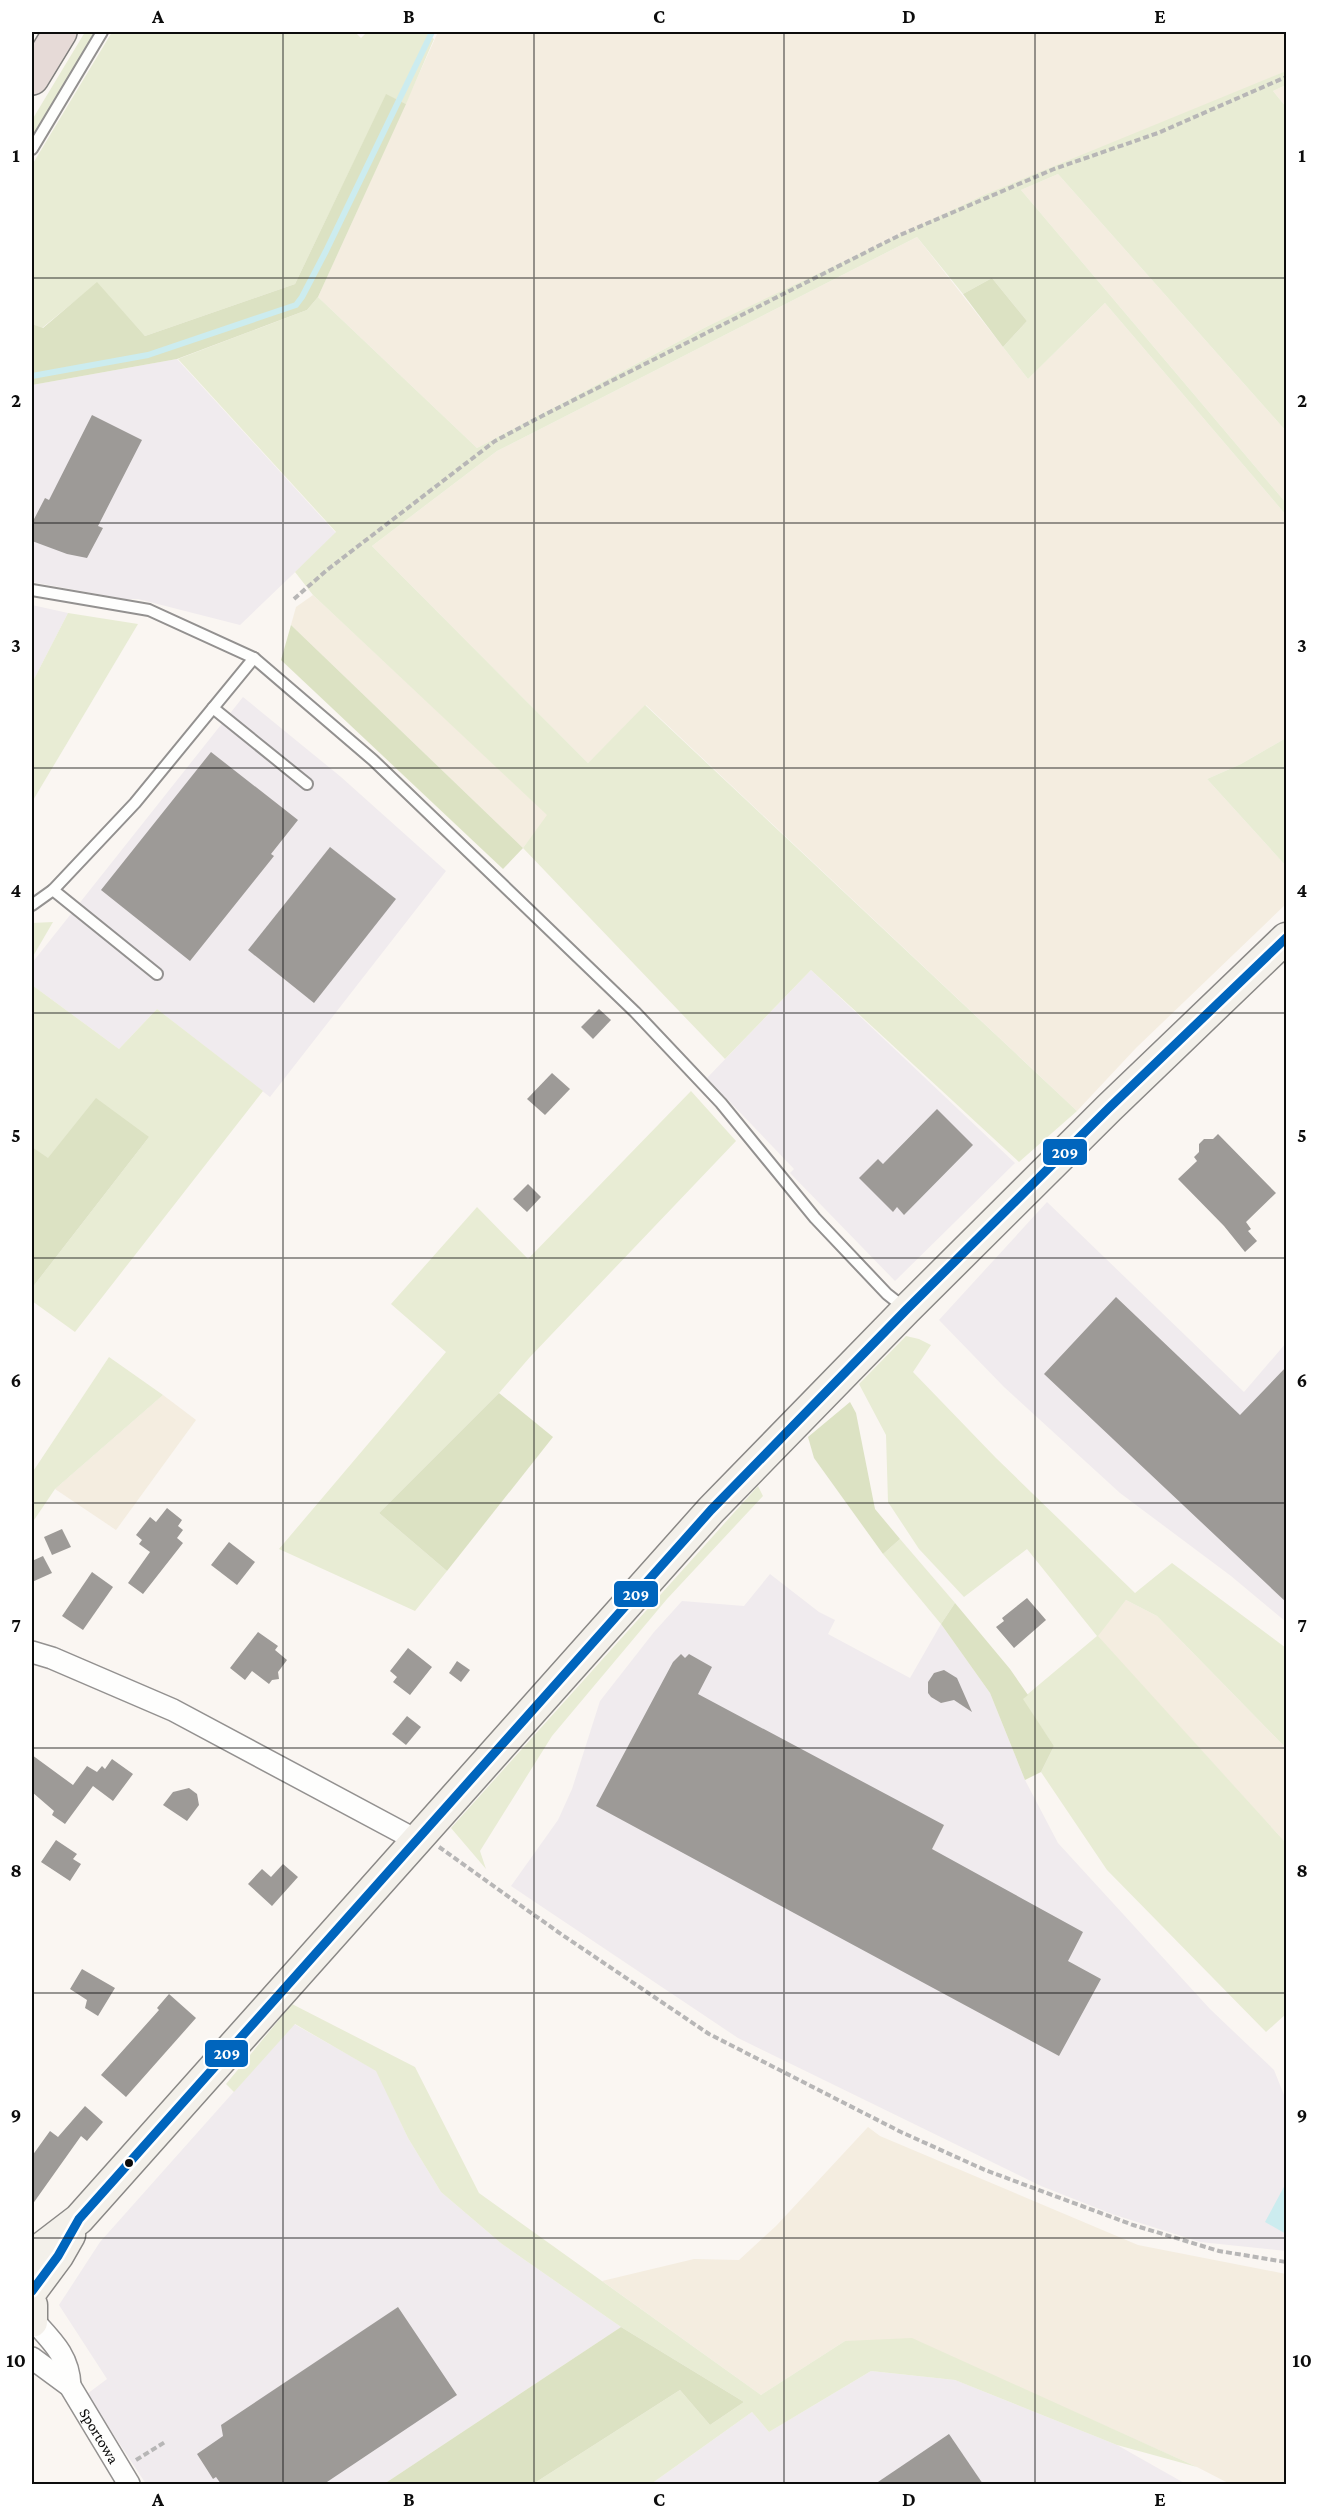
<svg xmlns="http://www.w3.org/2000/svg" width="1318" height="2516" font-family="'Crimson Pro',serif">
	<rect width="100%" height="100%" fill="#faf6f2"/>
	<g fill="#f0ebee">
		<path d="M177,359L336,533L240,625L138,599H125L32,582V385Z"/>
		<path d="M32,605L68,613L32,683Z"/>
		<path d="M243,697L341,777L446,871L270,1097L157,1009L119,1049L32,985V963Z"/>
		<path d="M811,970L1015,1163L895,1281L790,1173L794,1169L707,1078Z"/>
		<path d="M1047,1202L1244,1392L1286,1343V1622L1231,1576L1120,1493L1004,1387L939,1320Z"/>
		<path d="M770,1574L819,1612L835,1620L828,1634L910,1678L941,1624L990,1693L1025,1780L1058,1843L1210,2009L1274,2070L1286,2100V2251L1200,2242L1112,2214L1041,2186L738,2038L511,1886L558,1820L572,1789L600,1701L654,1632L682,1601L744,1606Z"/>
		<path d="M294,2024L377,2071L408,2138L441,2192L502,2244L621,2327L384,2484H146L87,2394L107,2379L59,2305L100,2242Z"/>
		<path d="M871,2371L955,2380L1117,2445L1186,2484H651L752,2412L769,2432Z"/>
	</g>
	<g fill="#f4ede0">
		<path d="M438,32H1286V71L708,326L477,448L318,297Z"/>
		<path d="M1286,85V107L1273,91Z"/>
		<path d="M1058,174L1286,431V503L1021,190Z"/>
		<path d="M917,237L1028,379L1105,303L1286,515V738L1241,764L1207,779L1286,866V904L1136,1048L1077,1111L646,705L588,763L372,546L497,451Z"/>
		<path d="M313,595L548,815L523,848L291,625L296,607Z"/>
		<path d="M163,1395L196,1420L116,1530L55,1489Z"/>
		<path d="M1126,1600L1157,1616L1286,1748V1843L1097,1636Z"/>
		<path d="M868,2127L880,2136L1138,2245L1286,2274V2484H1230L1197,2467L1070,2410L845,2341L761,2395L602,2281L694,2259L739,2260L776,2226Z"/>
	</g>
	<g fill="#e8ecd4">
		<path d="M85,32H96L32,139V120Z"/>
		<path d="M112,32H355L361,38L367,32H425L434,39L406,104L386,95L295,284L145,336L97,283L42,328L32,324V165Z"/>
		<path d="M1286,71V85L1273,91L1286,107V431L1058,174L1021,190L1286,503V515L1105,303L1028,379L1003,347L1027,321L992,278L963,294L917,237L497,451L372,546L588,763L645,705L1077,1111L1019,1162L811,970L725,1059L523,848L547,815L313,595L295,572L336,532L178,359L307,310L318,297L477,448L708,326L984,195Z"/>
		<path d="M68,613L138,624L32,802V683Z"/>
		<path d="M1286,738V866L1207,779L1241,764Z"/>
		<path d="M53,922L32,958V923Z"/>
		<path d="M32,985L119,1049L157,1009L263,1091L75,1332L32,1301V1288L149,1137L47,1159L32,1147Z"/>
		<path d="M691,1091L736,1141L530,1357L499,1393L379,1513L447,1571L415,1611L279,1549L446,1352L391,1304L477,1207L528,1259Z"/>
		<path d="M906,1336L919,1339L931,1345L913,1372L996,1458L1135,1593L1172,1563L1286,1648V1748L1157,1616L1126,1600L1098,1636L1286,1843V2014L1266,2032L1107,1870L1041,1772L1054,1746L1022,1699L1097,1636L1027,1549L964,1597L919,1549L888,1502L886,1435L859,1384Z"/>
		<path d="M109,1357L163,1395L55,1489L32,1523V1473Z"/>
		<path d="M758,1486L763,1496L667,1599L552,1736L480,1851L486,1869L451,1828Z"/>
		<path d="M900,1539L955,1603L941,1624L883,1554Z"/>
		<path d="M292,2004L415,2067L479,2193L761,2395L845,2341L912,2338L1197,2467L1117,2445L955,2380L871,2371L769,2432L752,2412L651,2484H533L680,2390L710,2425L744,2402L621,2327L502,2244L441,2192L408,2138L376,2071L295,2024L234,2092L226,2084Z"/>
	</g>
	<g fill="#dce2c3">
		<path d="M386,94L406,104L318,297L307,310L177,359L32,385V324L43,328L97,282L145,336L295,284Z"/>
		<path d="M992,278L1027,321L1003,347L963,294Z"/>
		<path d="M291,625L523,848L503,869L281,660Z"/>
		<path d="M96,1098L149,1137L32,1288V1147L48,1158Z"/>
		<path d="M499,1393L553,1437L447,1571L379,1513Z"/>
		<path d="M850,1402L856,1413L875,1509L900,1539L883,1554L814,1458L808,1437Z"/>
		<path d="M955,1603L1010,1669L1028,1695L1023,1699L1054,1746L1041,1772L1025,1780L990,1693L941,1624Z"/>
		<path d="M621,2327L744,2402L710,2425L680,2390L533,2484H384Z"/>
	</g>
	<path fill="#ccecef" d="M1286,2183V2234L1265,2222Z"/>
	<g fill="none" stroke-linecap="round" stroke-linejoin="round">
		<path stroke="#ccecef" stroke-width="6" d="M32,376L148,355L296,305L302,297L326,251L432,32"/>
	</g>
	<g fill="#9d9a97">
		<path d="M92,415L142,440L98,526L103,528L87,558L67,554L32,541V523L45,498L49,500Z"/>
		<path d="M211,752L298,820L271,854L274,856L190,961L101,890Z"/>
		<path d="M330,847L396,899L314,1003L248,950Z"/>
		<path d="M599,1009L611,1020L593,1039L581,1027Z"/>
		<path d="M552,1073L570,1089L545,1115L527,1099Z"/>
		<path d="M937,1109L973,1145L904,1215L897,1207L893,1212L859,1178L878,1159L883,1164Z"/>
		<path d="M1218,1134L1276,1193L1246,1222L1251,1229L1248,1231L1257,1241L1245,1252L1224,1226L1178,1179L1197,1161L1194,1157L1199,1152V1144L1204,1139H1213Z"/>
		<path d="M528,1184L541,1197L527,1212L513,1199Z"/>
		<path d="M1116,1297L1240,1415L1287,1366V1603L1044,1374Z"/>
		<path d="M167,1508L182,1520L178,1526L183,1530L177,1538L183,1543L143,1594L128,1583L150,1552L139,1544L142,1540L136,1535L150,1517L156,1522Z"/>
		<path d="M62,1529L71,1547L52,1555L44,1537Z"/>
		<path d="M229,1542L255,1562L237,1585L211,1565Z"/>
		<path d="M43,1556L52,1573L32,1582V1561Z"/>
		<path d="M92,1572L113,1587L83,1630L62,1616Z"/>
		<path d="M1027,1598L1046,1620L1014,1648L996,1627L1004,1621L1002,1618Z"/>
		<path d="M258,1632L278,1646L275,1650L287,1660L278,1672L279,1679L272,1680L269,1684L252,1671L245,1680L230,1668Z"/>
		<path d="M408,1648L432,1667L410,1695L393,1682L397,1677L390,1671Z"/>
		<path d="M681,1654L685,1658L689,1654L712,1667L698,1694L944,1825L932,1849L1083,1932L1068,1961L1101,1979L1059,2056L596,1806L673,1662Z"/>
		<path d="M457,1661L470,1670L461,1682L449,1673Z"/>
		<path d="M944,1670L957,1678L972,1712L954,1700L941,1703L931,1697L928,1693V1682L934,1673Z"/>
		<path d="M407,1716L421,1727L406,1745L392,1734Z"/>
		<path d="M32,1755L73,1785L87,1766L97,1772L102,1766L105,1769L112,1759L133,1774L113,1801L93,1786L65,1824L52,1815L54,1811L32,1792Z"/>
		<path d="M189,1788L197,1794L199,1805L187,1821L163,1805L173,1792Z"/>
		<path d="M56,1840L77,1854L73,1859L81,1864L70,1881L41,1862Z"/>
		<path d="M283,1864L298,1877L272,1906L248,1884L262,1869L271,1877Z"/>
		<path d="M82,1969L115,1988L98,2016L85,2008L87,2000L70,1989Z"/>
		<path d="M169,1994L196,2018L126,2097L101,2075L159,2010L157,2008Z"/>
		<path d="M85,2106L103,2122L87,2141L81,2136L32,2205V2156L50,2131L58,2137Z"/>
		<path d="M398,2307L457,2395L324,2484H221L216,2477L213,2479L197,2454L223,2436L221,2425Z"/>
		<path d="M949,2434L983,2484H875Z"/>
	</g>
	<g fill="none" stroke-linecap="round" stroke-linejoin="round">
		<defs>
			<g id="lane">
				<path d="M32,149L102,32"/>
				<path d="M32,590L149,610L254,658L373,760L635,1012L721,1103L815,1218L887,1294L906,1309"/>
				<path d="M213,708L307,784"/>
				<path d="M32,905L53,890"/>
				<path d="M157,974L53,890L135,803L254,658"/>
			</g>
			<g id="street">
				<path d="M32,1652L52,1658L173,1710L416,1840"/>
				<path d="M32,2319C52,2341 69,2356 70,2386"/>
				<path id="s1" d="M32,2358L70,2386L129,2484"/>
			</g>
			<g id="secondary">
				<path d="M32,2255L79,2219L711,1510L906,1310L1109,1108L1286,938"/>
				<path d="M32,2291L58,2256L70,2235"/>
				<path d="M32,2305V2322"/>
			</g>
			<path id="highway" d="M32,78L60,32"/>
		</defs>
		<use href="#lane" stroke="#939190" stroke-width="14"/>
		<use href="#street" stroke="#939190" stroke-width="24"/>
		<use href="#secondary" stroke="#8a8886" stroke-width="33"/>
		<use href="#highway" stroke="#807f7d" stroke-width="36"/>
		<g stroke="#b7b6b6" stroke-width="4" stroke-dasharray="6 3" stroke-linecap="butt">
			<path d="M294,599L327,570L495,441L542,416L900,235L1054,169L1158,133L1286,77"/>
			<path d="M439,1847L558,1932L709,2034L901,2132L985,2170L1133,2225L1219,2251L1286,2262"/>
			<path d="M136,2460L165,2442"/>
		</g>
		<use href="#lane" stroke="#fefefd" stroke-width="10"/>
		<use href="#street" stroke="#fefefd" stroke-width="21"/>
		<use href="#secondary" stroke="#f3f0ea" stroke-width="30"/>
		<use href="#highway" stroke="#e6dad7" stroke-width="33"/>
		<defs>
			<path id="bus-1" d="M32,2291L58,2256L79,2219L711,1510L906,1310L1109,1108L1286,938"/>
		</defs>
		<use href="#bus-1" stroke="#fff" stroke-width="14"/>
		<use href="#bus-1" stroke="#0065bd" stroke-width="9"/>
	</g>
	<path fill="none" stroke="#0c0c0c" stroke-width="1.5" stroke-opacity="0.55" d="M283,32V2484M534,32V2484M784,32V2484M1035,32V2484M32,278H1286M32,523H1286M32,768H1286M32,1013H1286M32,1258H1286M32,1503H1286M32,1748H1286M32,1993H1286M32,2238H1286"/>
	<circle fill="#0c0c0c" stroke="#fff" stroke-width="2" cx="129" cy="2163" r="5"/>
	<g text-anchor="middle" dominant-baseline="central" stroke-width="6" stroke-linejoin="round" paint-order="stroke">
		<g font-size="16" fill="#0c0c0c" stroke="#fff">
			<text stroke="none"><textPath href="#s1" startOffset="105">Sportowa</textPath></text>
		</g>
	</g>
	<g stroke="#fff" stroke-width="2">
		<rect x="1042" y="1138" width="46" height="28" rx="6" fill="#0065bd"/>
		<rect x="613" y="1580" width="46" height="28" rx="6" fill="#0065bd"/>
		<rect x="204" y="2039" width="45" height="29" rx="6" fill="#0065bd"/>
	</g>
	<g font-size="16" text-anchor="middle" font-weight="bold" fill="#fff">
		<text x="1065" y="1158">209</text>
		<text x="636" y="1600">209</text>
		<text x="227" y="2059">209</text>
	</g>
	<rect width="1318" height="2516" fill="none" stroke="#ffffff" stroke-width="66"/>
	<rect x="33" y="33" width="1252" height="2450" fill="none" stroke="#0c0c0c" stroke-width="2"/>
	<g font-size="20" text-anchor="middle" font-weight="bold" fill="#0c0c0c">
		<text x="158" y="23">A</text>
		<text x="409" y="23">B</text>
		<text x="659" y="23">C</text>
		<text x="909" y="23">D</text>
		<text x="1160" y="23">E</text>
		<text x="16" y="162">1</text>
		<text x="1302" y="162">1</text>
		<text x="16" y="407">2</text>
		<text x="1302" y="407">2</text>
		<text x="16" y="652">3</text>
		<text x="1302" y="652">3</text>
		<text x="16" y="897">4</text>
		<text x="1302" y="897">4</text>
		<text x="16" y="1142">5</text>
		<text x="1302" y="1142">5</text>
		<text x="16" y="1387">6</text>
		<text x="1302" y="1387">6</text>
		<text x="16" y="1632">7</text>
		<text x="1302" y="1632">7</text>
		<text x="16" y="1877">8</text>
		<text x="1302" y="1877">8</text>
		<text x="16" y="2122">9</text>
		<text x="1302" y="2122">9</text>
		<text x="16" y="2367">10</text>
		<text x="1302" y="2367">10</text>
		<text x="158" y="2506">A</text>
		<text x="409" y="2506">B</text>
		<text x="659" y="2506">C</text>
		<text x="909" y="2506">D</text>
		<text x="1160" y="2506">E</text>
	</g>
</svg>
